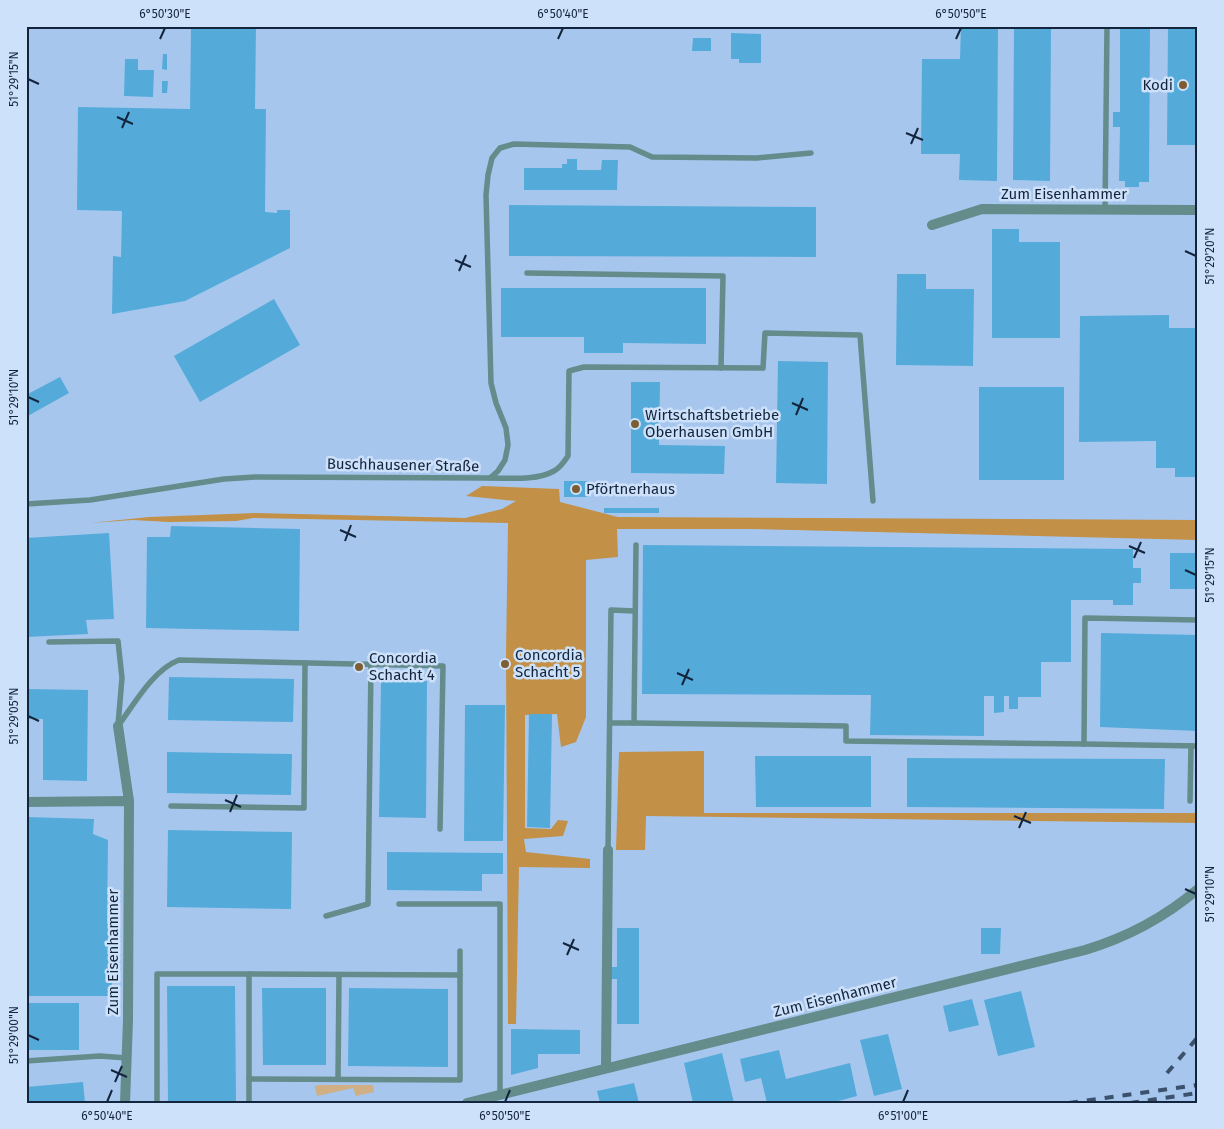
<svg xmlns="http://www.w3.org/2000/svg" width="1224" height="1129" font-family="'Fira Sans',sans-serif">
	<rect width="100%" height="100%" fill="#b7d4f9"/>
	<rect fill="#a7c6ee" x="26" y="26" width="1172" height="1077"/>
	<path fill="#cfaf83" d="M319,1085H373L374,1092L356,1096L353,1088L317,1096L315,1086Z"/>
	<g fill="#c29047">
		<path d="M482,486L559,489L560,502L618,517L1198,520V540L749,529H617L618,557L586,560V717L576,742L561,747L557,714L525,715V828L551,829L558,820L568,821L563,836L524,839L526,852L590,859V868L519,867L516,1024H508L506,655L508,523L253,518L236,521L169,522L133,520L90,523L149,517L255,513L465,518L502,509L516,501L466,496Z"/>
		<path d="M704,751V813H1198V823L646,816L645,850H616L619,752Z"/>
	</g>
	<g fill="#54abda">
		<path d="M191,26H256L255,109H266L265,212L277,213V210H290V248L185,301L112,314L113,256L121,257L122,211L77,210L78,107L190,109Z"/>
		<path d="M961,26H998L997,181L959,180L960,154H921L922,59H960Z"/>
		<path d="M1014,26H1051L1050,181L1013,180Z"/>
		<path d="M1120,26H1150L1149,182H1139V187H1125V181H1119L1120,127H1113V112H1120Z"/>
		<path d="M1168,26H1198V145H1167Z"/>
		<path d="M731,33L761,34V63H739V59H731Z"/>
		<path d="M693,38H711V51H692Z"/>
		<path d="M163,54H167V70L162,69Z"/>
		<path d="M125,59H138V70H154L153,97L124,96Z"/>
		<path d="M162,81H168L167,93H162Z"/>
		<path d="M567,159H577V170H601L602,160H618L617,190H524V168H562V164H567Z"/>
		<path d="M509,205L816,207V257L509,256Z"/>
		<path d="M992,229H1019V242H1060V338H992Z"/>
		<path d="M897,274H926V289H974L973,366L896,365Z"/>
		<path d="M501,288H706V344L623,343V353H584V337H501Z"/>
		<path d="M274,299L300,345L200,402L174,356Z"/>
		<path d="M1169,315V328H1198V477H1175V468H1156V441L1079,442L1080,316Z"/>
		<path d="M778,361L828,362L827,484L776,483Z"/>
		<path d="M60,377L69,393L26,417V395Z"/>
		<path d="M631,382H660L659,445L725,446L724,474L631,473Z"/>
		<rect x="979" y="387" width="85" height="93"/>
		<rect x="564" y="481" width="25" height="16"/>
		<rect x="604" y="508" width="55" height="5"/>
		<path d="M171,526L300,529L299,631L146,628L147,537H170Z"/>
		<path d="M109,533L114,619L86,620L88,634L26,637V538Z"/>
		<path d="M643,545L1133,549V568H1141V583H1133V605H1113V600H1071V662H1041V697H1018V709H1009V696H1004V712L994,713V696H984V736L870,735L871,695L642,694Z"/>
		<rect x="1170" y="553" width="28" height="36"/>
		<path d="M1101,633L1198,635V731L1100,727Z"/>
		<path d="M169,677L294,679L293,722L168,720Z"/>
		<path d="M381,681H427L426,818L379,817Z"/>
		<path d="M26,689L88,690L87,781L43,780V719H26Z"/>
		<path d="M465,705H505L503,841H464Z"/>
		<path d="M529,714H552L550,828L527,827Z"/>
		<path d="M167,752L292,754L291,795L167,793Z"/>
		<path d="M755,756H871V807H756Z"/>
		<path d="M907,758L1165,759L1164,809L907,807Z"/>
		<path d="M26,817L94,819L93,834L108,840L107,923H112V996H26Z"/>
		<path d="M168,830L292,832L291,909L167,907Z"/>
		<path d="M387,852L503,853V874H482V891L387,890Z"/>
		<path d="M617,928H639V1024H617V979H611V967H617Z"/>
		<path d="M981,928H1001L1000,954H981Z"/>
		<path d="M167,986H235L236,1103H168Z"/>
		<path d="M262,988H326V1065H263Z"/>
		<path d="M349,988L448,989V1067L348,1066Z"/>
		<path d="M1021,991L1035,1047L998,1056L984,1000Z"/>
		<path d="M972,999L979,1025L949,1032L943,1006Z"/>
		<rect x="26" y="1003" width="53" height="47"/>
		<path d="M511,1029L580,1030V1054H538V1068L511,1075Z"/>
		<path d="M888,1034L902,1089L874,1096L860,1040Z"/>
		<path d="M779,1050L786,1079L850,1063L857,1096L831,1103H767L761,1078L745,1082L740,1059Z"/>
		<path d="M722,1053L734,1103H693L684,1063Z"/>
		<path d="M83,1082L85,1103H26V1087Z"/>
		<path d="M634,1083L639,1103H600L597,1091Z"/>
	</g>
	<g fill="none" stroke-linecap="round" stroke-linejoin="round">
		<g stroke="#638c8b" stroke-width="5.5">
			<path d="M1105,210L1107,26"/>
			<path d="M527,273L723,276L721,368"/>
			<path d="M490,478C510,478 536,481 554,471C560,468 564,462 568,456L569,371L584,367L763,368L765,333L860,335L873,501"/>
			<path d="M26,504L90,500L224,479L255,477L490,478L498,471L505,460L508,445L506,428L496,403L491,383L486,195L488,175L492,158L500,148L514,144L630,147L652,157L757,158L811,153"/>
			<path d="M49,642L118,641L122,678L118,725"/>
			<path d="M610,723H634L636,545"/>
			<path d="M634,723L846,726V741L1084,744L1085,618L1198,620"/>
			<path d="M118,726C135,703 153,670 179,660L443,666L440,829"/>
			<path d="M1084,744L1198,746"/>
			<path d="M1190,801L1191,746"/>
			<path d="M171,806L304,808L305,663"/>
			<path d="M608,850L611,610L635,611"/>
			<path d="M399,904H500V1095"/>
			<path d="M326,916L368,904L371,664"/>
			<path d="M249,974L460,975"/>
			<path d="M26,1061L100,1056L127,1058"/>
			<path d="M249,1079L460,1080V951"/>
			<path d="M338,1079L339,975"/>
			<path d="M157,1103V974H249V1103"/>
		</g>
		<g stroke="#638c8b" stroke-width="10">
			<path d="M932,225L982,209L1198,210"/>
			<path d="M118,726L129,801"/>
			<path d="M26,802L129,801L128,1020L125,1103"/>
			<path d="M606,1068L608,850"/>
			<path d="M467,1103L1085,950C1125,938 1165,917 1198,889"/>
		</g>
		<g stroke="#3c516c" stroke-width="4" stroke-dasharray="9 9" stroke-linecap="butt">
			<path d="M1167,1073L1198,1037"/>
			<path d="M1069,1103L1198,1085"/>
			<path d="M1130,1103L1198,1093"/>
		</g>
	</g>
	<path fill="none" stroke="#12253c" stroke-width="2" d="M160,39L165,28M558,39L563,28M956,39L961,28M28,79L39,84M117,117L133,124M122,128L129,112M906,133L923,140M911,144L918,128M1185,251L1196,256M455,260L471,267M459,271L466,255M28,397L39,402M792,403L808,410M796,415L803,398M340,530L356,537M345,541L351,525M1129,546L1145,553M1134,558L1141,542M1185,570L1196,575M677,673L693,680M682,685L689,669M28,716L39,721M225,800L241,807M230,812L237,795M1014,816L1031,823M1019,828L1026,812M1185,889L1196,894M563,943L579,950M567,955L574,939M28,1035L39,1040M111,1070L127,1077M115,1082L122,1066M107,1102L112,1090M505,1102L510,1090M903,1102L908,1090"/>
	<g fill="#7d5e33" stroke="#cde1fa" stroke-width="2">
		<circle cx="1183" cy="85" r="5"/>
		<circle cx="635" cy="424" r="5"/>
		<circle cx="576" cy="489" r="5"/>
		<circle cx="505" cy="664" r="5"/>
		<circle cx="359" cy="667" r="5"/>
	</g>
	<g text-anchor="middle" dominant-baseline="central" stroke-width="5" stroke-linejoin="round" paint-order="stroke">
		<g font-size="15" fill="#12253c" stroke="#cde1fa" text-anchor="start">
			<text x="1173" y="85" text-anchor="end">Kodi</text>
			<text x="645" y="415">Wirtschaftsbetriebe<tspan x="645" dy="17">Oberhausen GmbH</tspan></text>
			<text x="586" y="489">Pförtnerhaus</text>
			<text x="515" y="655">Concordia<tspan x="515" dy="17">Schacht 5</tspan></text>
			<text x="369" y="658">Concordia<tspan x="369" dy="17">Schacht 4</tspan></text>
		</g>
		<g font-size="15" fill="#12253c" stroke="#cde1fa">
			<text x="1064" y="194">Zum Eisenhammer</text>
			<text transform="translate(403 465) rotate(1)">Buschhausener Straße</text>
			<text transform="translate(113 952) rotate(-90)">Zum Eisenhammer</text>
			<text transform="translate(835 997) rotate(-14)">Zum Eisenhammer</text>
		</g>
	</g>
	<rect width="1224" height="1129" fill="none" stroke="#cde1fa" stroke-width="55"/>
	<rect x="28" y="28" width="1168" height="1074" fill="none" stroke="#12253c" stroke-width="2"/>
	<g font-size="12" text-anchor="middle" fill="#12253c">
		<text x="165" y="18">6°50'30"E</text>
		<text x="563" y="18">6°50'40"E</text>
		<text x="961" y="18">6°50'50"E</text>
		<text transform="translate(14 79) rotate(-90)" y="4">51°29'15"N</text>
		<text transform="translate(1210 256) rotate(-90)" y="4">51°29'20"N</text>
		<text transform="translate(14 397) rotate(-90)" y="4">51°29'10"N</text>
		<text transform="translate(1210 575) rotate(-90)" y="4">51°29'15"N</text>
		<text transform="translate(14 716) rotate(-90)" y="4">51°29'05"N</text>
		<text transform="translate(1210 894) rotate(-90)" y="4">51°29'10"N</text>
		<text transform="translate(14 1035) rotate(-90)" y="4">51°29'00"N</text>
		<text x="107" y="1120">6°50'40"E</text>
		<text x="505" y="1120">6°50'50"E</text>
		<text x="903" y="1120">6°51'00"E</text>
	</g>
</svg>
